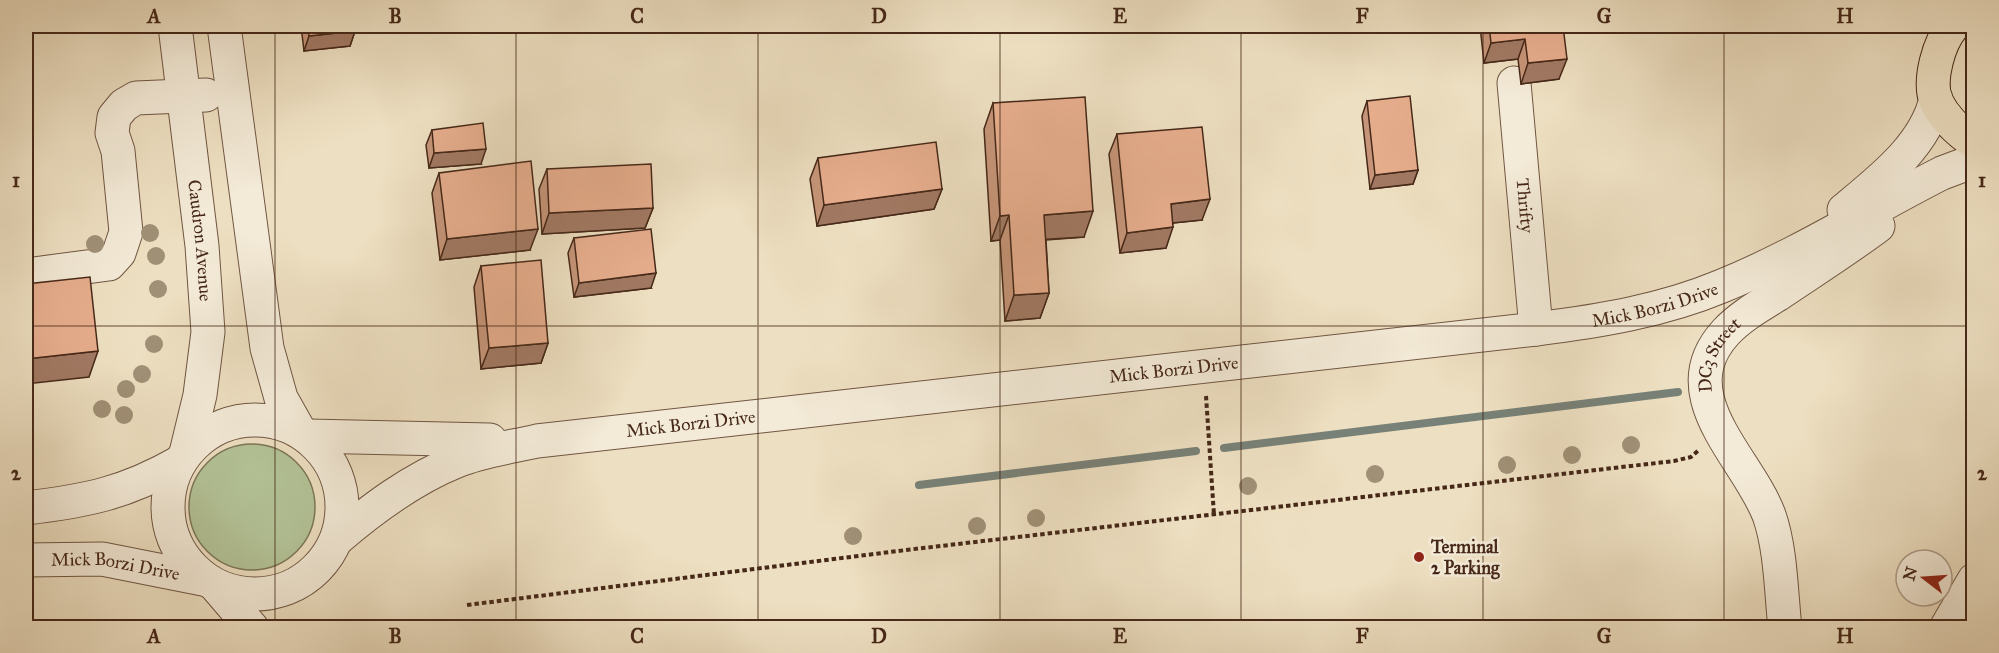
<svg xmlns="http://www.w3.org/2000/svg" width="1999" height="653" font-family="'IM FELL Great Primer',serif">
	<rect width="100%" height="100%" fill="#eddfc1"/>
	<filter id="stains"><feTurbulence type="fractalNoise" baseFrequency=".00333" numOctaves="4"/><feColorMatrix values="0 0 0 0 .2 0 0 0 0 .09 0 0 0 0 .02 0 0 0 .5 -.17"/></filter>
	<radialGradient id="worn" r=".72"><stop offset=".6" stop-color="#630" stop-opacity="0"/><stop offset="1" stop-color="#630" stop-opacity=".3"/></radialGradient>
	<circle fill="#b3c397" stroke="#7c7658" stroke-width="1.5" cx="252" cy="507" r="63"/>
	<g fill="none" stroke-linecap="round" stroke-linejoin="round">
		<g stroke="#788177" stroke-width="8">
			<path d="M1224,448L1678,392"/>
			<path d="M919,485L1196,451"/>
		</g>
		<defs>
			<g id="minor">
				<path id="s1" d="M175,26L202,246L208,332L200,395L186,453"/>
				<path d="M224,26L267,348L281,398L299,430"/>
				<path id="s2" d="M1514,83L1536,329"/>
				<path d="M1844,210C1880,180 1925,146 1936,99"/>
				<path d="M26,275L109,264L119,253L126,232L118,151L112,133L114,117L124,105L136,98L206,95"/>
				<circle cx="255" cy="507" r="87"/>
				<path d="M308,436L490,440"/>
				<path d="M26,508C86,501 126,493 180,462"/>
				<path id="s3" d="M337,539C373,508 412,479 457,461C482,451 511,447 537,441L1536,329C1600,321 1662,311 1722,286C1798,255 1869,210 1942,173L1974,161"/>
				<path id="s4" d="M26,560L102,559L203,579"/>
				<path d="M216,586L252,628"/>
				<path id="s5" d="M1785,628C1781,592 1781,549 1769,515C1747,457 1668,395 1726,332C1740,317 1759,306 1777,295C1811,272 1846,250 1878,226"/>
				<path d="M1946,628L1974,580"/>
			</g>
			<path id="major" d="M1953,26C1939,42 1928,80 1936,101C1944,117 1959,132 1974,142"/>
		</defs>
		<use href="#minor" stroke="#705642" stroke-width="35"/>
		<use href="#major" stroke="#462818" stroke-width="35"/>
		<g stroke="#462818" stroke-width="4" stroke-dasharray="4.5 3" stroke-linecap="butt">
			<path d="M1206,396L1214,515"/>
			<path d="M467,605L906,550L1674,461L1691,457L1699,450"/>
		</g>
		<use href="#minor" stroke="#f3ead7" stroke-width="33"/>
		<use href="#major" stroke="#eddfc1" stroke-width="33"/>
	</g>
	<g fill="#a09076">
		<circle cx="150" cy="233" r="9"/>
		<circle cx="95" cy="244" r="9"/>
		<circle cx="156" cy="256" r="9"/>
		<circle cx="158" cy="289" r="9"/>
		<circle cx="154" cy="344" r="9"/>
		<circle cx="142" cy="374" r="9"/>
		<circle cx="126" cy="389" r="9"/>
		<circle cx="102" cy="409" r="9"/>
		<circle cx="124" cy="415" r="9"/>
		<circle cx="1631" cy="445" r="9"/>
		<circle cx="1572" cy="455" r="9"/>
		<circle cx="1507" cy="465" r="9"/>
		<circle cx="1375" cy="474" r="9"/>
		<circle cx="1248" cy="486" r="9"/>
		<circle cx="1036" cy="518" r="9"/>
		<circle cx="977" cy="526" r="9"/>
		<circle cx="853" cy="536" r="9"/>
	</g>
	<g fill="#c69579" stroke="#462818" stroke-width="1.5">
		<path d="M301,26H355V31L350,46L304,51Z"/>
		<path d="M1480,26H1563L1559,79L1521,84L1518,59L1484,63Z"/>
		<path d="M1367,101L1418,170L1413,184L1370,189L1362,116Z"/>
		<path d="M993,103L1084,237L1046,240L1049,293L1040,318L1005,321L1000,240L991,241L984,129Z"/>
		<path d="M432,130L481,164L429,168L426,145Z"/>
		<path d="M1117,134L1202,220L1173,223L1166,248L1120,253L1109,154Z"/>
		<path d="M818,158L942,189L934,209L817,226L810,179Z"/>
		<path d="M547,169L653,208L645,228L542,234L539,189Z"/>
		<path d="M439,173L530,250L440,260L432,193Z"/>
		<path d="M574,238L651,288L574,297L568,253Z"/>
		<path d="M481,266L548,343L541,363L481,369L474,287Z"/>
	</g>
	<g fill="#a17963" stroke="#462818" stroke-width="1.5">
		<path d="M355,31L350,46L304,51L309,36Z"/>
		<path d="M1525,39L1518,59L1484,63L1491,43Z"/>
		<path d="M1567,59L1559,79L1521,84L1528,63Z"/>
		<path d="M486,149L481,164L429,168L434,153Z"/>
		<path d="M1418,170L1413,184L1370,189L1375,175Z"/>
		<path d="M942,189L934,209L817,226L824,205Z"/>
		<path d="M1210,199L1202,220L1163,224L1171,204Z"/>
		<path d="M653,208L645,228L542,234L549,213Z"/>
		<path d="M1093,211L1084,237L1035,240L1044,215Z"/>
		<path d="M1009,215L1000,240L991,241L1000,216Z"/>
		<path d="M1173,227L1166,248L1120,253L1127,233Z"/>
		<path d="M538,229L530,250L440,260L447,239Z"/>
		<path d="M656,273L651,288L574,297L579,283Z"/>
		<path d="M1049,293L1040,318L1005,321L1014,295Z"/>
		<path d="M548,343L541,363L481,369L489,348Z"/>
		<path d="M98,351L89,377L26,384V359Z"/>
	</g>
	<g fill="#e6ad8d" stroke="#462818" stroke-width="1.5">
		<path d="M308,26H355V31L309,36Z"/>
		<path d="M1489,26H1563L1567,59L1528,63L1525,39L1491,43Z"/>
		<path d="M1410,96L1418,170L1375,175L1367,101Z"/>
		<path d="M1085,97L1093,211L1044,215L1049,293L1014,295L1009,215L1000,216L993,103Z"/>
		<path d="M483,123L486,149L434,153L432,130Z"/>
		<path d="M1202,127L1210,199L1171,204L1173,227L1127,233L1117,134Z"/>
		<path d="M936,142L942,189L824,205L818,158Z"/>
		<path d="M531,161L538,229L447,239L439,173Z"/>
		<path d="M651,164L653,208L549,213L547,169Z"/>
		<path d="M651,229L656,273L579,283L574,238Z"/>
		<path d="M541,260L548,343L489,348L481,266Z"/>
		<path d="M90,277L98,351L26,359V284Z"/>
	</g>
	<path fill="none" stroke="#462818" stroke-width="1.5" stroke-opacity="0.55" d="M275,26V628M516,26V628M758,26V628M1000,26V628M1241,26V628M1483,26V628M1724,26V628M26,326H1974"/>
	<circle fill="#8f2418" stroke="#f3ead7" stroke-width="2" cx="1419" cy="557" r="6"/>
	<g text-anchor="middle" dominant-baseline="central" stroke-width="5" stroke-linejoin="round" paint-order="stroke">
		<g font-size="18" fill="#462818" stroke="#f3ead7">
			<text stroke="none"><textPath href="#s2" startOffset="123">Thrifty</textPath></text>
			<text stroke="none"><textPath href="#s1" startOffset="216">Caudron Avenue</textPath></text>
			<text stroke="none"><textPath href="#s3" startOffset="1353">Mick Borzi Drive</textPath></text>
			<text stroke="none"><textPath href="#s5" startOffset="294">DC3 Street</textPath></text>
			<text stroke="none"><textPath href="#s3" startOffset="867">Mick Borzi Drive</textPath></text>
			<text stroke="none"><textPath href="#s3" startOffset="381">Mick Borzi Drive</textPath></text>
			<text stroke="none"><textPath href="#s4" startOffset="90">Mick Borzi Drive</textPath></text>
		</g>
		<g font-size="18" font-weight="bold" fill="#462818" stroke="#f3ead7" text-anchor="start">
			<text x="1431" y="547">Terminal<tspan x="1431" dy="21">2 Parking</tspan></text>
		</g>
	</g>
	<rect width="1999" height="653" fill="none" stroke="#eddfc1" stroke-width="66"/>
	<g transform="translate(1924 578) rotate(287)"><circle r="28" fill="#f3ead7" stroke="#ae9c8b" stroke-width="1.5"/>
	<path d="M0-4.5L10 22L0 15L-10 22Z" fill="#8f2418"/>
	<text y="-9" font-size="16" font-weight="bold" text-anchor="middle" fill="#462818">N</text>
	</g>
	<rect x="33" y="33" width="1933" height="587" fill="none" stroke="#462818" stroke-width="2"/>
	<g font-size="20" text-anchor="middle" font-weight="bold" fill="#462818">
		<text x="154" y="23">A</text>
		<text x="395" y="23">B</text>
		<text x="637" y="23">C</text>
		<text x="879" y="23">D</text>
		<text x="1120" y="23">E</text>
		<text x="1362" y="23">F</text>
		<text x="1604" y="23">G</text>
		<text x="1845" y="23">H</text>
		<text x="16" y="187">1</text>
		<text x="1982" y="187">1</text>
		<text x="16" y="480">2</text>
		<text x="1982" y="480">2</text>
		<text x="154" y="643">A</text>
		<text x="395" y="643">B</text>
		<text x="637" y="643">C</text>
		<text x="879" y="643">D</text>
		<text x="1120" y="643">E</text>
		<text x="1362" y="643">F</text>
		<text x="1604" y="643">G</text>
		<text x="1845" y="643">H</text>
	</g>
	<rect width="100%" height="100%" filter="url(#stains)"/>
	<rect width="100%" height="100%" fill="url(#worn)"/>
</svg>
